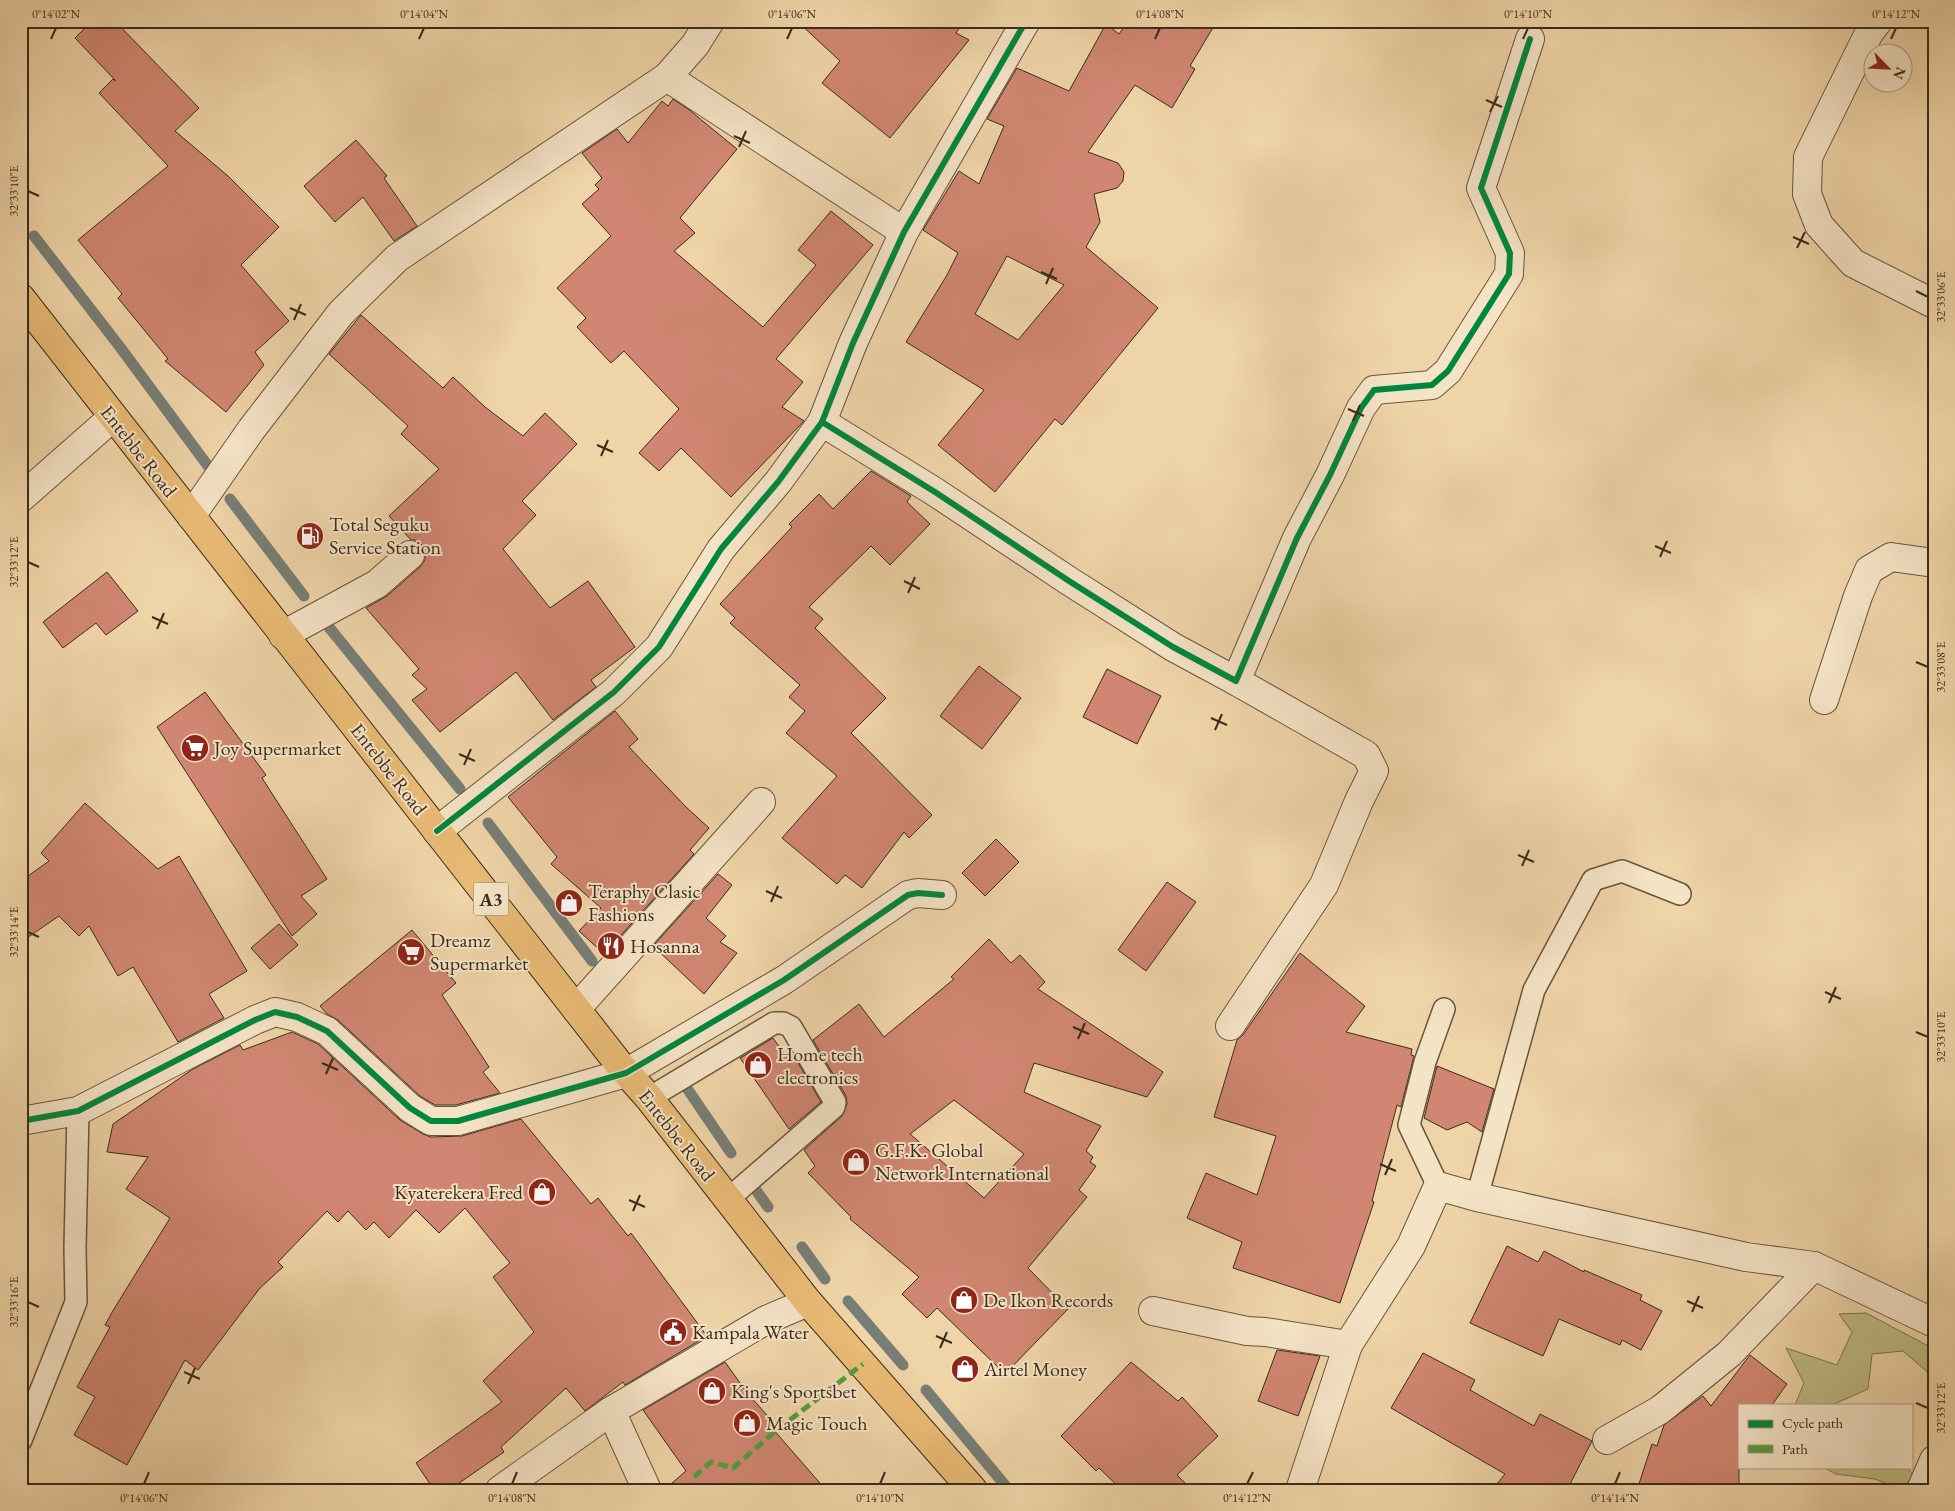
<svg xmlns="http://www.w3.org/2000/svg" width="1955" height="1511" font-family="'EB Garamond',serif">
	<rect width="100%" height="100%" fill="#efd4a7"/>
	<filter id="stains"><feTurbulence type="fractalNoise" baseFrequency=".004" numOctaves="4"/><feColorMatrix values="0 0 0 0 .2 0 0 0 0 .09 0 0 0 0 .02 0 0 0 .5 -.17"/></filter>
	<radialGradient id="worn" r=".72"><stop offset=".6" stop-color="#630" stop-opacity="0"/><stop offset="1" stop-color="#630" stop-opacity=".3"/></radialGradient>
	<g fill="#bfbb83" stroke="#7c744e">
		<path d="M1866,1313L1934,1349V1397H1932L1931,1375L1903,1351L1872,1354L1868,1389L1832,1405H1795L1804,1383L1786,1348L1837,1365L1852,1332L1839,1314Z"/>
		<path d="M1823,1467H1906L1913,1474L1903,1490L1875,1479L1836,1474Z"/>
	</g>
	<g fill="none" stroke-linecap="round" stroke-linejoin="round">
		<g stroke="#777e76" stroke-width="11">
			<path d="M34,236L120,347L208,466"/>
			<path d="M230,499L304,596"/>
			<path d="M328,626L460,789"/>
			<path d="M488,823L592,961"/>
			<path d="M680,1078L731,1153"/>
			<path d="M748,1179L768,1207"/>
			<path d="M802,1247L825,1279"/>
			<path d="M848,1301L903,1365"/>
			<path d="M926,1390L1009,1490"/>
		</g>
	</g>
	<g fill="#d08672" stroke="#3a2c1a" fill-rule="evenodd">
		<path d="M92,21H115L199,108L175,131L228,176L279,227L241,265L289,321L255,352L264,365L226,412L165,361L168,359L118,298L122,294L78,240L168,166L99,93L113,79L116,81L75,38Z"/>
		<path d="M797,21H964L956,33L969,40L890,138L822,83L840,61Z"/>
		<path d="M1128,21H1217L1190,66L1195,69L1172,108L1135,85L1088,152L1118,163L1124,172L1123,181L1117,188L1094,194L1100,222L1086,247L1158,308L1062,425L1055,419L995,492L938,445L984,390L906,342L947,275L958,253L923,230L959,171L979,184L1004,126L987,119L1017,68L1069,91L1106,24L1119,34ZM1007,256L1064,285L1018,340L975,314Z"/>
		<path d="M673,99L688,109L737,149L680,218L695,233L674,251L763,327L816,265L798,250L831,211L873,245L776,359L803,382L782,407L804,421L731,497L681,448L659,471L639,453L679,409L624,351L611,363L577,327L586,318L557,288L611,236L582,204L599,189L595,185L602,178L582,153L617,129L628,143L662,101L668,106Z"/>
		<path d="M356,140L387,176L384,178L417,226L394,241L363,197L335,222L304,186Z"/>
		<path d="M361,315L443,388L453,377L485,407L523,436L545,413L577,444L522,501L536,515L503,549L550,608L588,581L635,647L591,680L596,687L553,720L516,672L440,732L412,700L427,689L412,675L419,669L366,608L387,596L420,567L425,560V552L422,545L415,540H411L389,516L439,469L401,434L408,426L329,354Z"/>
		<path d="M871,471L911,496L907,502L930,524L890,565L871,546L809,607L823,619L815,628L886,698L851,733L932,815L909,838L904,832L862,888L845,875L837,884L782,838L837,776L786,733L805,711L789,697L800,685L730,623L735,618L720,604L792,527L789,524L819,494L833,509Z"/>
		<path d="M107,572L138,611L106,635L96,623L63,648L43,622Z"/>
		<path d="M979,666L1021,698L982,749L940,716Z"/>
		<path d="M1107,669L1161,696L1137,744L1083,717Z"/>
		<path d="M205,692L266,775L262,778L327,879L301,896L317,914L292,936L157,727Z"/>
		<path d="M615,711L638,739L629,747L686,807L709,828L690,850L694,854L604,954L579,931L601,908L551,864L557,857L508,797Z"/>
		<path d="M85,803L158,869L179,856L247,971L209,994L224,1018L178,1042L133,967L118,976L89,926L79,936L59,916L21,942V881L49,861L41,853Z"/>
		<path d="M996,839L1019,862L985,896L962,873Z"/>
		<path d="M718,874L732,885L706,918L726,936L720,942L737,953L704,994L653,946Z"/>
		<path d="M1167,882L1196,902L1146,971L1118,950Z"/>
		<path d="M279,924L298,945L270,969L251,948Z"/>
		<path d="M412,930L456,983L442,995L489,1067L483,1072L500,1093L456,1105H435L420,1096L338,1020L327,1014L320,1006Z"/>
		<path d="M989,939L1011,963L1020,955L1045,982L1038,989L1163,1072L1147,1097L1034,1063L1024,1092L1101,1126L1086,1151L1093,1157L1090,1162L1096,1166L1079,1190L1087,1197L1028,1268L1068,1309L1005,1374L937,1308L927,1318L902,1294L919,1277L850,1219L851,1217L808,1173L815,1166L804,1150L842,1116L847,1104L846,1096L813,1040L859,1004L884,1037L954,979L951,977ZM954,1100L1024,1154L984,1198L910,1134Z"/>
		<path d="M1300,953L1365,1006L1346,1032L1412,1049L1411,1055L1414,1056L1401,1107L1397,1105L1372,1201L1374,1202L1340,1303L1233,1268L1242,1242L1187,1218L1206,1173L1257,1195L1276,1136L1214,1117L1237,1040L1243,1035Z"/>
		<path d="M292,1032L318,1044L400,1120L423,1134L431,1137L462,1136L521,1119L591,1204L598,1198L628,1236L631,1233L707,1336L625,1385L623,1382L585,1411L566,1388L501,1447L504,1452L449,1490H434L416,1463L502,1402L483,1381L534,1332L493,1277L510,1263L465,1208L439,1233L416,1210L389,1238L374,1222L366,1230L348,1211L338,1222L327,1211L278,1262L283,1267L260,1288L198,1370L185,1360L127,1465L74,1435L95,1397L77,1387L110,1327L105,1325L114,1309L170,1218L126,1189L148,1157L107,1152L113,1124L193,1069L240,1045L243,1050Z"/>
		<path d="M773,1038L789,1060L794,1056L821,1102L789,1129L740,1058Z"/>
		<path d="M1437,1066L1494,1089L1482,1132L1467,1122L1447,1130L1424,1118Z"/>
		<path d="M1507,1246L1538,1262L1544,1251L1584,1272V1270L1642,1295L1640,1300L1662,1311L1641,1350L1622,1340L1620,1345L1559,1319L1543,1356L1470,1323Z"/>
		<path d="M1277,1350L1320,1356L1298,1416L1258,1401Z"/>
		<path d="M1423,1353L1475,1380L1470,1390L1534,1426L1540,1414L1592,1441L1567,1490H1492L1505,1474L1391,1408Z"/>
		<path d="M1750,1355L1787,1384L1772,1405H1739V1490H1637L1652,1444L1657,1446L1664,1425L1703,1396L1711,1406Z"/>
		<path d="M725,1362L748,1394L776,1425L772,1428L826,1490H664L686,1471L643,1410Z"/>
		<path d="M1131,1362L1178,1401L1182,1397L1218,1436L1177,1475L1192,1490H1122L1099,1468L1096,1471L1061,1436Z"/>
	</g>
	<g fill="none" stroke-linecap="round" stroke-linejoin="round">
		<defs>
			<g id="lane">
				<path d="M649,1098L774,1023H783L791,1027L835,1102L834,1107L727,1200"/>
				<path d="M1438,1186L1409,1125L1425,1062L1444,1009"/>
				<path d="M1477,1197L1534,990L1593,880L1622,871L1680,894"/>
				<path d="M21,1440L76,1302L75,1248L78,1111"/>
			</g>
			<g id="street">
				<path d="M1878,21L1869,33L1808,157L1807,194L1819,225L1853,263L1934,304"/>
				<path d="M667,77L904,232"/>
				<path d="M822,422L935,492L1069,581L1173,647L1236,681L1297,538L1330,475L1361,408L1374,390L1432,385L1448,371L1509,274L1510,253L1481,188L1530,39"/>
				<path d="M21,498L113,417"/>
				<path d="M191,516L251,430L341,313L397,258L667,77L695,45L710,21"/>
				<path d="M283,635L377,584L410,555"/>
				<path d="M1824,700L1858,596L1869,570L1891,557L1934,563"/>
				<path d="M437,831L614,692L659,647L721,549L778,482L822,422L853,343L904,232L1026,21"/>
				<path d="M576,1009L761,802"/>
				<path d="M1230,1026L1324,885L1359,801L1374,771L1366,755L1236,681"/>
				<path d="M21,1121L78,1111L255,1020L275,1012L297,1017L327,1031L410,1108L431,1121H458L626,1073L784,980L908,895L918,893L942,895"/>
				<path d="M1153,1311L1247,1331L1265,1332L1348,1345"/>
				<path d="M611,1411L647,1490"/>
				<path d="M1607,1440L1660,1410L1729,1354L1814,1266"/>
				<path d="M500,1490L611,1411L766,1320L808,1302"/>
				<path d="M1300,1490L1348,1345L1411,1246L1438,1186L1477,1197L1746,1257L1814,1266L1934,1323"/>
				<path d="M1921,1490L1934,1460"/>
			</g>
			<path id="primary" d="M21,298L619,1064L649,1098L808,1302L973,1490"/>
		</defs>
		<use href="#lane" stroke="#67563d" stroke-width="24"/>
		<use href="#street" stroke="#67563d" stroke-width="30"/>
		<use href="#primary" stroke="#3a2c1a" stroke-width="30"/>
		<use href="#lane" stroke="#f5e3c6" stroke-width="21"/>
		<use href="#street" stroke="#f5e3c6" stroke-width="28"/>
		<use href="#primary" stroke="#e8ba74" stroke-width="28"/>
		<path stroke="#529d3e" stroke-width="5" stroke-dasharray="10 5" stroke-linecap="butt" d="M694,1477L711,1462L733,1468L778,1429L863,1364"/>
		<defs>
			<g id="cycleway">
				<path d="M822,422L935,492L1069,581L1173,647L1236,681L1297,538L1330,475L1361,408L1374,390L1432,385L1448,371L1509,274L1510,253L1481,188L1530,39"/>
				<path d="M437,831L614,692L659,647L721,549L778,482L822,422L853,343L904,232L1026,21"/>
				<path d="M21,1121L78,1111L255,1020L275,1012L297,1017L327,1031L410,1108L431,1121H458L626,1073L784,980L908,895L918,893L942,895"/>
			</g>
		</defs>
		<use href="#cycleway" stroke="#f5e3c6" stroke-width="9"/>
		<use href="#cycleway" stroke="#00873e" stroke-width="6"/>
	</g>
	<path fill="none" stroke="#3a2c1a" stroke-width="2" d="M51,39L56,28M419,39L424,28M787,39L792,28M1155,39L1160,28M1523,39L1528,28M1891,39L1896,28M1486,100L1502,107M1490,112L1498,96M734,136L750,143M739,147L746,131M28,191L39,196M1793,237L1809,244M1797,248L1805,232M1041,272L1057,279M1046,284L1053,268M1916,291L1928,297M290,308L306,315M294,320L301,304M1348,409L1364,416M1353,421L1360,405M597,445L613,452M601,456L608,440M1655,546L1671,553M1660,557L1667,541M28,562L39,567M904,581L920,589M908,593L915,577M152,617L168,624M157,629L164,613M1916,662L1928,667M1211,718L1227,725M1215,730L1222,714M459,754L475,761M464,765L471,749M1518,855L1534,862M1522,866L1529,850M766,891L782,898M771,902L778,886M28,932L39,937M1825,992L1841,999M1829,1003L1836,987M1073,1027L1089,1034M1916,1032L1928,1037M1078,1039L1085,1023M322,1063L338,1070M326,1074L333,1058M1380,1164L1396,1171M1385,1175L1392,1159M629,1200L645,1207M633,1211L640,1195M1687,1301L1703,1308M28,1302L39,1307M1692,1312L1699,1296M936,1336L952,1343M940,1348L947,1332M184,1372L200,1379M188,1384L195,1368M1916,1403L1928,1408M144,1484L149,1472M512,1484L517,1472M880,1484L885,1472M1247,1484L1253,1472M1615,1484L1620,1472"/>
	<defs>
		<symbol id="fuel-disc" viewBox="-11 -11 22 22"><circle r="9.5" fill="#8f2418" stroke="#f5e3c6"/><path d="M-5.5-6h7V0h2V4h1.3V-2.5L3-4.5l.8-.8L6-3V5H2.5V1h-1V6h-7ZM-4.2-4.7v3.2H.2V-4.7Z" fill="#fff"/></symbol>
		<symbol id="supermarket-disc" viewBox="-11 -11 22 22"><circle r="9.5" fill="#8f2418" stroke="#f5e3c6"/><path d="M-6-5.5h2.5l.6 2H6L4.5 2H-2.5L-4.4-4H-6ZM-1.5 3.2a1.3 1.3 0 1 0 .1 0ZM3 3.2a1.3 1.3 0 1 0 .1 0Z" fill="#fff"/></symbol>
		<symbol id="shop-disc" viewBox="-11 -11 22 22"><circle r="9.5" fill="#8f2418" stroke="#f5e3c6"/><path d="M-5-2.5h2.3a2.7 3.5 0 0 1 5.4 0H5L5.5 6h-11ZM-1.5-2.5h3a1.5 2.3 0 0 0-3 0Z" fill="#fff"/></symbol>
		<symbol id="restaurant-disc" viewBox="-11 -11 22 22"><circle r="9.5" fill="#8f2418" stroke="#f5e3c6"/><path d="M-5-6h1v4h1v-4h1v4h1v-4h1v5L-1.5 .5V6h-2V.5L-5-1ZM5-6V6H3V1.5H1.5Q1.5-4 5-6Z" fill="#fff"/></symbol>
		<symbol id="civic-disc" viewBox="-11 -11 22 22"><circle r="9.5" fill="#8f2418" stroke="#f5e3c6"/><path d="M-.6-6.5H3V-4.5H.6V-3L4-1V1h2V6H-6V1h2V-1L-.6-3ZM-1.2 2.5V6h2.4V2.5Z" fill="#fff"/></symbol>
	</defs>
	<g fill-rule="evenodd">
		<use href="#fuel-disc" x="294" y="520" width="32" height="32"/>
		<use href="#supermarket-disc" x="179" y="732" width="32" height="32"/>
		<use href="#shop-disc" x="553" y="887" width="32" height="32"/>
		<use href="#restaurant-disc" x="595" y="930" width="32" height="32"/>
		<use href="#supermarket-disc" x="395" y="936" width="32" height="32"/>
		<use href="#shop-disc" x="742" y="1049" width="32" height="32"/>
		<use href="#shop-disc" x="840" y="1146" width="32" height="32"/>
		<use href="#shop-disc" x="526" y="1176" width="32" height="32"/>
		<use href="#shop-disc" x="948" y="1284" width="32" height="32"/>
		<use href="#civic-disc" x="657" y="1316" width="32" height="32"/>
		<use href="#shop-disc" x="949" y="1353" width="32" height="32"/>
		<use href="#shop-disc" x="696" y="1375" width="32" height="32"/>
		<use href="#shop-disc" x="731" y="1407" width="32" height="32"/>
	</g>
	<g text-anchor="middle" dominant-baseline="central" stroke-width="4" stroke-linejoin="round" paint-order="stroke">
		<rect fill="#f5e3c6" stroke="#72634e" stroke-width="1" x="473.5" y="882.5" width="35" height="33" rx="4"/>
		<g font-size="19" font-weight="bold" fill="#3a2c1a">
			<text x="491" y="899">A3</text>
		</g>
		<g font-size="20" fill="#3a2c1a" stroke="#f5e3c6">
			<text transform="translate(139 451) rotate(52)">Entebbe Road</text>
			<text transform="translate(389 769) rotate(52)">Entebbe Road</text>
			<text transform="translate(677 1135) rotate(52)">Entebbe Road</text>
		</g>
		<g font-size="20" fill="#3a2c1a" stroke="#f5e3c6" text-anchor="start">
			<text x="329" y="524">Total Seguku<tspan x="329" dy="23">Service Station</tspan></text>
			<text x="214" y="748">Joy Supermarket</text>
			<text x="588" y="891">Teraphy Clasic<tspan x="588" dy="23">Fashions</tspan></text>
			<text x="430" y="940">Dreamz<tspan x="430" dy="23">Supermarket</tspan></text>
			<text x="630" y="946">Hosanna</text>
			<text x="777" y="1054">Home tech<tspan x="777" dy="23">electronics</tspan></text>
			<text x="875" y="1150">G.F.K. Global<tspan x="875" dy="23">Network International</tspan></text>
			<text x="523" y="1192" text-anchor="end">Kyaterekera Fred</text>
			<text x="983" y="1300">De Ikon Records</text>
			<text x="692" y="1332">Kampala Water</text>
			<text x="984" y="1369">Airtel Money</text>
			<text x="731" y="1391">King's Sportsbet</text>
			<text x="766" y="1423">Magic Touch</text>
		</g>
	</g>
	<rect width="1955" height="1511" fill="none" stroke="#efd4a7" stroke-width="55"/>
	<rect x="1738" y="1404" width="175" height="65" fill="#f5e3c6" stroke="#aa9a81"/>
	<rect x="1748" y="1420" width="25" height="8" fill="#00873e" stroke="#aa9a81"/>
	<text x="1782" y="1428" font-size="15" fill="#3a2c1a">Cycle path</text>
	<rect x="1748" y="1445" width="25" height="8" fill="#529d3e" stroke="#aa9a81"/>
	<text x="1782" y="1454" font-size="15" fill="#3a2c1a">Path</text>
	<g transform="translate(1888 68) rotate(114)"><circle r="24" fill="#f5e3c6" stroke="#aa9a81"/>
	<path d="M0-4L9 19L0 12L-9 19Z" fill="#8f2418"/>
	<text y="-8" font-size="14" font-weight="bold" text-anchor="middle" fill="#3a2c1a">N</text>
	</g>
	<rect x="28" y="28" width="1900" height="1456" fill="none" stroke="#3a2c1a" stroke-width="2"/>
	<g font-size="12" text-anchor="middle" fill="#3a2c1a">
		<text x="56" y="18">0°14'02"N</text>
		<text x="424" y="18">0°14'04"N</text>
		<text x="792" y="18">0°14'06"N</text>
		<text x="1160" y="18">0°14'08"N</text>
		<text x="1528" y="18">0°14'10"N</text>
		<text x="1896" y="18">0°14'12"N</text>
		<text transform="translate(14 191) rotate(-90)" y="4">32°33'10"E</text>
		<text transform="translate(1941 297) rotate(-90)" y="4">32°33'06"E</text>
		<text transform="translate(14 562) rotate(-90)" y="4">32°33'12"E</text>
		<text transform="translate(1941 667) rotate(-90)" y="4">32°33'08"E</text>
		<text transform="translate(14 932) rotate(-90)" y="4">32°33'14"E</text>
		<text transform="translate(1941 1037) rotate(-90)" y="4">32°33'10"E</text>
		<text transform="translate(14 1302) rotate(-90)" y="4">32°33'16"E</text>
		<text transform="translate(1941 1408) rotate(-90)" y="4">32°33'12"E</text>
		<text x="144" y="1502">0°14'06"N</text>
		<text x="512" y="1502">0°14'08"N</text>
		<text x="880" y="1502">0°14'10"N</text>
		<text x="1247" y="1502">0°14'12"N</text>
		<text x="1615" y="1502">0°14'14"N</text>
	</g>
	<rect width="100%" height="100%" filter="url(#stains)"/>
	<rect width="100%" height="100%" fill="url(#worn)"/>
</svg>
